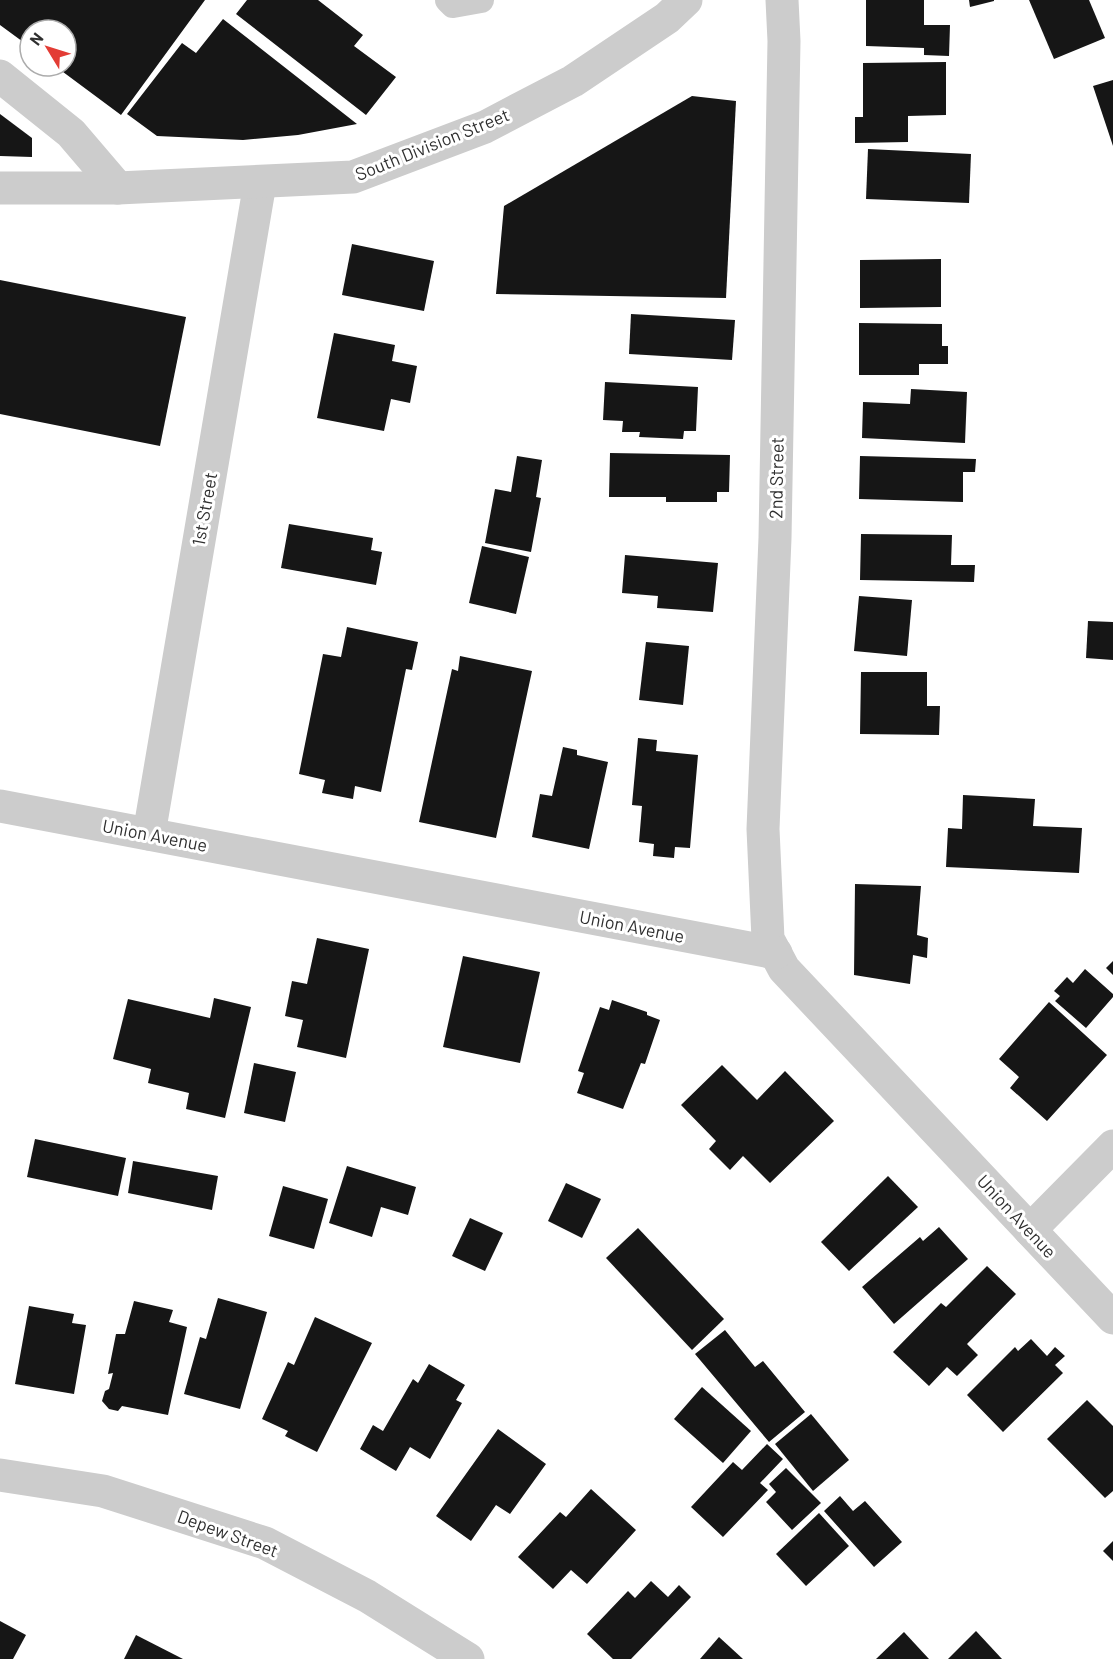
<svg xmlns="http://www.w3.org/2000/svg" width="1113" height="1659" font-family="Barlow,sans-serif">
	<rect width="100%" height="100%" fill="#fff"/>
	<g fill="#161616">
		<path d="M0,0H205L121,115L55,66H66V30H30V47L0,25Z"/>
		<path d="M247,0H318L363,35L354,46L396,77L366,115L236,14Z"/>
		<path d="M866,0H924V25H950L949,56L924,55V48L866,46Z"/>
		<path d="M969,0H994V1L970,7Z"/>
		<path d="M1029,0H1089L1105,38L1054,59Z"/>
		<path d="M223,19L357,124L298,135L243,140L157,136L127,114L182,43L196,53Z"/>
		<path d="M946,62V115L908,116V142L855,143V117H863V63Z"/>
		<path d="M1113,80V146L1093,86Z"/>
		<path d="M692,96L736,101L726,298L496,294L504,206Z"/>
		<path d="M0,114L32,138V157L0,156Z"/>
		<path d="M868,149L971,154L969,203L866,199Z"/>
		<path d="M352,244L434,261L424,311L342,295Z"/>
		<path d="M941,259V307L860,308V260Z"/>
		<path d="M0,280L186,317L160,446L0,414Z"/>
		<path d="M631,314L735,320L732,360L629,354Z"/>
		<path d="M859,323L942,324V346H948V364H919V375H859Z"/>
		<path d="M334,333L395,345L392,361L417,366L410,403L391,399L384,431L317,418Z"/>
		<path d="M605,382L698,387L696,431H684L683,439L639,437L640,432H622L623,421L603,420Z"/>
		<path d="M911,389L967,392L965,443L862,438L863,402L910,404Z"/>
		<path d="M610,453L730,455L729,492H717V502H666V497H609Z"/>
		<path d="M517,456L542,460L536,497L541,498L531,552L485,543L495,489L511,492Z"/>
		<path d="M860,456L976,459L975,472H963V502L859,499Z"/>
		<path d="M289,524L373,538L371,550L382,552L376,585L281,568Z"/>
		<path d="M861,534L952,535L951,565H975L974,582L860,580Z"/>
		<path d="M482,546L529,557L516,614L469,603Z"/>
		<path d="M625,555L718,563L713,612L657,608L658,596L622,593Z"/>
		<path d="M859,596L912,600L907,656L854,651Z"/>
		<path d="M1088,621L1113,622V660L1086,658Z"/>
		<path d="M347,627L418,642L412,670L406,669L381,792L355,786L353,799L322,793L325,780L299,774L323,654L341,657Z"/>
		<path d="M646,642L689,646L683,705L639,700Z"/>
		<path d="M460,656L532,671L496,838L419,822L452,669L458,671Z"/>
		<path d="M861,672H927V706H940L939,735L860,734Z"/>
		<path d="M638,738L657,740L656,751L698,755L690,848L675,847L674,858L653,856L654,844L639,842L642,806L632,805Z"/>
		<path d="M563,747L577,750V755L608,762L589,849L532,837L540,794L552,796Z"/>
		<path d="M963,795L1035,799L1033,826L1082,828L1079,873L946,867L948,828L962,829Z"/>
		<path d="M855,884L921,886L917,935L928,938L927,958L913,955L910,984L854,975Z"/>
		<path d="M317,938L369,949L346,1058L297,1047L303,1020L285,1016L292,981L307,984Z"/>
		<path d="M463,956L540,972L520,1063L443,1047Z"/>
		<path d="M1113,961V975L1106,968Z"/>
		<path d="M1085,969L1113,994V997L1086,1028L1055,1001L1060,996L1054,991L1067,977L1073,983Z"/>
		<path d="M214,998L251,1007L225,1118L186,1109L189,1093L148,1083L151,1069L113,1059L128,999L210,1018Z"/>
		<path d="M612,1000L647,1012V1015L660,1020L645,1064L641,1063L623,1109L577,1093L584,1073L578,1071L600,1007L609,1010Z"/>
		<path d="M1049,1002L1107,1055L1047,1121L1010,1088L1019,1077L999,1059Z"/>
		<path d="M254,1063L296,1072L285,1122L244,1113Z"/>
		<path d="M722,1065L757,1100L785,1071L834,1121L770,1183L743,1156L730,1170L709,1149L716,1141L681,1105Z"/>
		<path d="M35,1139L126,1158L118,1196L27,1177Z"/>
		<path d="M133,1161L218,1176L212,1210L128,1193Z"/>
		<path d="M347,1166L416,1187L408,1215L381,1207L372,1237L329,1223Z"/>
		<path d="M888,1176L918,1207L849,1271L821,1242Z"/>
		<path d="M566,1183L601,1199L582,1238L548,1221Z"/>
		<path d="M283,1186L328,1199L314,1249L269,1236Z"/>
		<path d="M470,1218L503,1233L485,1271L452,1256Z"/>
		<path d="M939,1227L968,1259L894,1324L862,1287L920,1237L923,1241Z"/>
		<path d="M638,1228L724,1319L692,1350L606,1258Z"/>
		<path d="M987,1266L1016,1294L967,1344L978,1355L957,1376L947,1367L929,1386L893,1352L941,1303L946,1307Z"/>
		<path d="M218,1298L267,1312L240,1409L184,1394L200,1337L206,1339Z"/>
		<path d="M134,1301L173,1310L169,1322L187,1327L168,1415L122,1406L118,1411L109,1409L102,1401L105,1391L109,1389L113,1373L108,1374L116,1334H125Z"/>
		<path d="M29,1306L74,1314L72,1323L86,1325L74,1394L15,1384Z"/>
		<path d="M315,1317L372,1343L317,1452L285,1436L288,1431L262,1419L288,1362L294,1365Z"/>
		<path d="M725,1330L755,1367L763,1361L805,1412L769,1442L695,1354Z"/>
		<path d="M1031,1339L1047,1356L1055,1347L1065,1356L1055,1365L1063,1373L1003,1432L967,1395L1015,1347L1018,1351Z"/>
		<path d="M429,1364L465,1385L456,1400L462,1403L430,1459L410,1447L396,1471L360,1449L373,1425L383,1431L413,1379L418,1383Z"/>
		<path d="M702,1387L751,1431L723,1463L674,1419Z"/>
		<path d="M1087,1400L1113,1426V1491L1105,1498L1047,1439Z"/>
		<path d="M811,1414L849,1460L813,1491L775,1444Z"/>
		<path d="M498,1429L546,1464L510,1514L496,1505L471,1541L436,1516Z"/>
		<path d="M767,1444L783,1459L760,1483L768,1490L723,1537L691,1507L733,1462L742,1470Z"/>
		<path d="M786,1468L821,1503L792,1530L766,1502L776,1492L769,1484Z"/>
		<path d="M591,1489L636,1530L587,1584L571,1570L553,1589L518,1557L560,1512L566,1517Z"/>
		<path d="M840,1496L853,1511L865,1501L902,1542L874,1567L824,1511Z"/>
		<path d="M819,1513L849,1546L806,1586L776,1554Z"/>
		<path d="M1113,1541V1561L1103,1551Z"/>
		<path d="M651,1581L668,1597L679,1585L691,1597L631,1659H613L587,1634L628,1591L635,1598Z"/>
		<path d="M0,1621L26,1635L13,1659H0Z"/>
		<path d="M976,1631L1002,1659H948Z"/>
		<path d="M904,1632L929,1659H876Z"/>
		<path d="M136,1635L183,1659H124Z"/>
		<path d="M719,1637L743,1659H700Z"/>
	</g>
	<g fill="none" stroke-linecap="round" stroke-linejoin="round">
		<path stroke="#ccc" stroke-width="26" d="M448,0L453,5L481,0"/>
		<g stroke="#ccc" stroke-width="33">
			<path d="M782,0L784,41L775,538L763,829L768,939L784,969L1113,1318"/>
			<path d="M0,76L71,133L118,188"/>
			<path d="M0,806L776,953"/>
			<path d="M149,834L260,183"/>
			<path d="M1030,1230L1113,1146"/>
			<path d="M0,1475L103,1491L265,1543L367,1596L468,1659"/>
		</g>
		<path stroke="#ccc" stroke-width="33" d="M0,188H118L353,177L485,127L573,81L667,18L686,0"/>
	</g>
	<g text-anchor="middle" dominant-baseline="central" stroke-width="6" stroke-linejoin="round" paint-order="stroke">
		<g font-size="18" fill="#2f2f2f" stroke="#fff">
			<text transform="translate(432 144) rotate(-22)">South Division Street</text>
			<text transform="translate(776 478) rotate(-89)">2nd Street</text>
			<text transform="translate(204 509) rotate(-80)">1st Street</text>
			<text transform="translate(155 835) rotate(11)">Union Avenue</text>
			<text transform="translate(632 926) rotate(11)">Union Avenue</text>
			<text transform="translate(1017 1216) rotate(47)">Union Avenue</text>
			<text transform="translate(228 1533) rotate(20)">Depew Street</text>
		</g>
	</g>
	<g transform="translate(48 48) rotate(308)"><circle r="28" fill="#ffffff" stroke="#acacac" stroke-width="1.5"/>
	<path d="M0-4.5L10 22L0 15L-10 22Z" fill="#e33c35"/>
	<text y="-9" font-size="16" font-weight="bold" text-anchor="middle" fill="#2f2f2f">N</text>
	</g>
</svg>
